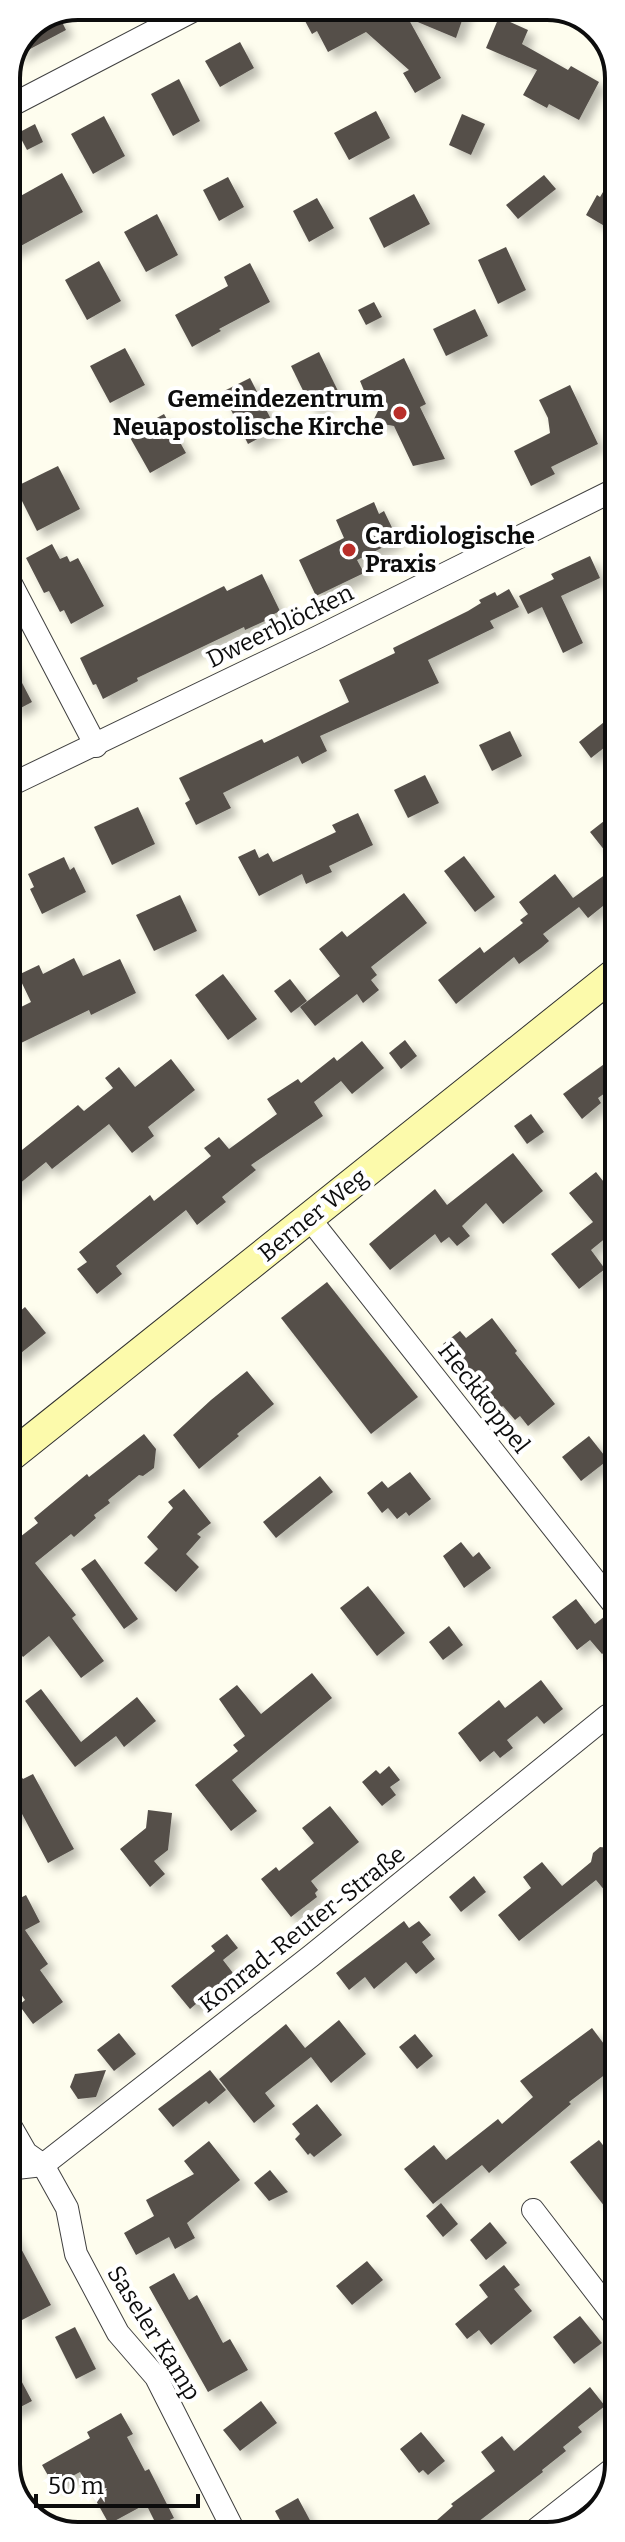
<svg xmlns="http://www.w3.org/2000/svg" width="625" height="2542" font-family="Bitter,serif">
	<defs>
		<filter id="shadow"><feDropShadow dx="7" dy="7" stdDeviation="4" flood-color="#0004"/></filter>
	</defs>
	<rect width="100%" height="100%" fill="#fefdee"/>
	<g fill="#554f4a" filter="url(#shadow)">
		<path d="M297,6H325L333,22L358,6H467L456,38L408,18L441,78L415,93L403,73L409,70L366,32L328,52L317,31L312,34Z"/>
		<path d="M58,14L66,30L15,57L28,27Z"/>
		<path d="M499,17L528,30L522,44L568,70L571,66L599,82L579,120L549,104L547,108L523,95L537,70L486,48Z"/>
		<path d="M240,42L254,68L220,87L205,61Z"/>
		<path d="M179,79L200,121L173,136L151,94Z"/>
		<path d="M376,111L390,138L349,160L334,133Z"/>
		<path d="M462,114L485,124L471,155L449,145Z"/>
		<path d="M104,116L125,156L93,174L71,134Z"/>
		<path d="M35,124L43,142L27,150L18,133Z"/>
		<path d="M618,167V234L586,215L597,195L600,197Z"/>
		<path d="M62,173L83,212L6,254V204Z"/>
		<path d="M544,175L556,189L518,219L506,205Z"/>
		<path d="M228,177L244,207L219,221L203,190Z"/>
		<path d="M414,194L430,224L384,248L369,218Z"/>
		<path d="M317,198L334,228L309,242L293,211Z"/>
		<path d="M157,214L178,255L146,272L124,232Z"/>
		<path d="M506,247L526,290L498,304L478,260Z"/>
		<path d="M99,261L121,301L87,320L65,280Z"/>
		<path d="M250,263L270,302L219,329L221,331L192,347L175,315L228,286L224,277Z"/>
		<path d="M374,302L382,317L366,325L358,310Z"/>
		<path d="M475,309L488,336L446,356L433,329Z"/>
		<path d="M125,348L145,385L110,403L90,366Z"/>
		<path d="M319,352L340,395L312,409L291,366Z"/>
		<path d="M404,358L426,404L420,407L445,459L413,466L394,426L383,424L374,419L380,407L367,398L360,381Z"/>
		<path d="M250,378L276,429L248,444L222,392Z"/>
		<path d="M570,385L598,444L551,467L555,474L531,486L514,451L550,433L548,418L539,400Z"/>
		<path d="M164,414L186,453L150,473L128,434Z"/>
		<path d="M58,466L80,509L37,531L15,487Z"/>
		<path d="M374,502L379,514L384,511L398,540L357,560L364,573L316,596L299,560L344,538L336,520Z"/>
		<path d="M52,544L60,559L67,556L70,562L78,558L104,606L71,624L64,610L60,612L49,591L44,593L26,558Z"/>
		<path d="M590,556L600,578L561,596L583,643L563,653L542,607L528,614L519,596L554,579L551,574Z"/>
		<path d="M262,574L280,611L266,618L267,620L245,630L244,627L137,678L138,681L103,699L96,684L93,685L80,658L224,586L227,591Z"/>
		<path d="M509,589L519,607L490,621L494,628L428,660L439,683L320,736L327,751L302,764L298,756L223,793L231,808L196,825L185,803L190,800L179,778L262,739L264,743L349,702L339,680L395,653L393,648L468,611L481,603L479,600L495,592L497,596Z"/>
		<path d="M6,652L32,702L15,711L6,693Z"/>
		<path d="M618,711V737L591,758L579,742Z"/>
		<path d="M510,731L522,756L492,771L479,745Z"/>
		<path d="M425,775L439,803L408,818L394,790Z"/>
		<path d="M138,807L155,844L112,865L94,827Z"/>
		<path d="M618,810V926L603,906L588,918L579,907L543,934L549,941L541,948L519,964L514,957L456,1004L438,980L480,947L484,953L523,923L520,920L528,914L519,902L555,874L573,898L617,866L590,832Z"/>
		<path d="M358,813L373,845L329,866L332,872L306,884L302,874L259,896L238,857L255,849L259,858L268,853L273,862L336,832L332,825Z"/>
		<path d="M464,856L495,897L475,912L444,871Z"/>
		<path d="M64,857L70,870L74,867L86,892L42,914L30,889L34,887L28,874Z"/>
		<path d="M404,893L427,923L371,967L377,975L371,980L379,990L363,1003L357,994L315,1026L300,1007L340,976L319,949L342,931L347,937Z"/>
		<path d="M180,895L197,931L154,951L136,915Z"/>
		<path d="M74,958L83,976L120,959L136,993L91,1015L89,1010L21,1043L7,1014L31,1002L18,975L39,965L43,974Z"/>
		<path d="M223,974L257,1019L228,1040L195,995Z"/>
		<path d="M290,979L307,1001L291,1013L274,991Z"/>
		<path d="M405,1040L417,1056L401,1069L389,1053Z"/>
		<path d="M362,1041L384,1068L352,1094L341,1081L314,1102L323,1116L251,1165L256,1170L222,1197L226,1202L197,1225L186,1210L116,1266L122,1274L97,1294L77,1269L87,1262L79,1252L150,1195L154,1201L211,1156L204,1148L219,1137L229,1149L277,1114L267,1099L298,1079L301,1083L334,1057L337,1061Z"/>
		<path d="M618,1054V1084L598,1098L601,1103L582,1119L563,1094Z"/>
		<path d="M171,1059L195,1090L148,1127L154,1136L132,1153L109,1124L52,1169L46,1162L7,1194V1162L78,1105L84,1111L113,1088L105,1078L119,1067L135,1087Z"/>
		<path d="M531,1114L544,1132L527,1144L514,1126Z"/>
		<path d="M513,1153L543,1191L503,1224L486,1203L462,1226L470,1236L457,1246L449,1237L441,1243L435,1234L390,1270L369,1244L435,1189L447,1205Z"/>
		<path d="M596,1172L618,1200V1228L591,1250L605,1269L579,1289L551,1254L593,1222L569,1193Z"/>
		<path d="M327,1282L418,1397L371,1434L281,1318Z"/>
		<path d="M25,1307L46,1333L16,1357L7,1344V1322Z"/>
		<path d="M492,1318L517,1351L515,1353L555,1404L528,1426L520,1416L515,1420L503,1406L499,1409L470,1373L467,1375L443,1344L460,1331L466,1338Z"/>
		<path d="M247,1371L274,1404L237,1434L239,1436L199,1469L173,1435L211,1400Z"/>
		<path d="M144,1434L156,1449L154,1468L143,1476L139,1475L108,1500L110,1503L94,1515L96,1518L74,1537L71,1534L35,1563L76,1615L72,1618L104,1661L81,1678L49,1636L23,1657L7,1637V1547L38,1523L34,1518L87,1474L89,1477Z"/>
		<path d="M589,1436L608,1460L581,1481L562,1457Z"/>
		<path d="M410,1472L431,1499L409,1516L406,1512L397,1519L388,1508L382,1513L367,1493L382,1481L388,1488Z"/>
		<path d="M320,1476L333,1492L276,1538L263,1522Z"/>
		<path d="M184,1489L211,1523L197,1534L201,1537L186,1554L199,1567L176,1592L144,1563L158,1549L147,1537L173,1508L168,1502Z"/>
		<path d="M461,1542L473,1557L479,1552L491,1568L464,1588L443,1556Z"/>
		<path d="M95,1559L138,1619L124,1629L81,1569Z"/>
		<path d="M368,1586L405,1633L377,1656L340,1608Z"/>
		<path d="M576,1599L595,1624L605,1616L619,1634V1641L602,1654L590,1640L577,1650L552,1617Z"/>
		<path d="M449,1626L463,1645L443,1660L429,1642Z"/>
		<path d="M312,1673L332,1698L232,1780L257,1811L231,1831L195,1785L238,1751L233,1745L245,1736L219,1699L237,1685L261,1714Z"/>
		<path d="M541,1680L563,1709L544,1724L537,1716L507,1740L513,1748L500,1758L494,1751L480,1762L458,1733L499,1700L505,1708Z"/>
		<path d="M41,1689L81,1742L137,1697L156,1721L124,1747L116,1736L75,1767L25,1701Z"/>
		<path d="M389,1766L400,1780L390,1787L396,1795L382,1806L362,1782L376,1770L380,1774Z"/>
		<path d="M33,1774L74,1849L48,1863L21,1812L7,1819V1782L20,1775L23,1779Z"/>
		<path d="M330,1806L359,1842L311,1881L318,1890L315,1893L317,1897L291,1917L261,1879L276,1867L279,1871L314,1843L302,1828Z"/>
		<path d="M148,1810L172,1813L168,1850L154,1861L165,1874L150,1887L120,1849L146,1828Z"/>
		<path d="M600,1847L619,1849V1882L606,1892L596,1880L519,1941L498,1915L531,1888L523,1877L542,1862L562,1886L591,1862L593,1853Z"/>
		<path d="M474,1876L486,1892L461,1912L449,1897Z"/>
		<path d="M26,1895L40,1922L25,1930L48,1964L40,1970L63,2002L33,2024L19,2005L25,2000L7,1974V1964L20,1954L7,1928V1905Z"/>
		<path d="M404,1921L409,1928L419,1921L431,1935L422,1942L435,1959L416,1974L406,1962L374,1989L365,1977L349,1990L336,1973Z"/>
		<path d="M227,1934L238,1948L223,1960L233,1973L190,2009L171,1986L215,1951L211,1946Z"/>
		<path d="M339,2020L366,2054L331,2083L311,2057L265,2093L275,2106L254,2123L219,2079L286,2024L305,2048Z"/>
		<path d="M592,2028L619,2064L569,2102L571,2104L489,2173L482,2165L433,2204L404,2169L434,2145L446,2160L498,2119L502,2124L533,2097L520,2081Z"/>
		<path d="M119,2033L136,2054L114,2071L97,2050Z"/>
		<path d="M415,2034L433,2056L417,2069L399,2047Z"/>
		<path d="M106,2070L96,2097L78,2099L70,2087L75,2074Z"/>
		<path d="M210,2070L226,2090L209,2104L206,2101L173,2127L158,2109Z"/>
		<path d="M317,2104L342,2135L314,2157L310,2153L308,2155L295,2139L300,2134L292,2124Z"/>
		<path d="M599,2140L619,2166V2225L570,2162Z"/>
		<path d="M209,2141L240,2180L187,2223L195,2238L175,2249L169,2237L136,2255L124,2233L154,2216L146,2200L194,2174L184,2161Z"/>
		<path d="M270,2170L288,2192L269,2201L254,2183Z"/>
		<path d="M441,2203L458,2224L443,2237L426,2216Z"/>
		<path d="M7,2222L51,2305L22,2320L7,2292Z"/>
		<path d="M490,2222L507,2243L486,2260L470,2240Z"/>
		<path d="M367,2261L383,2280L352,2305L336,2286Z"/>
		<path d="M504,2265L520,2285L514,2289L532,2311L491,2345L479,2330L467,2339L455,2324L488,2297L479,2285Z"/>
		<path d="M174,2273L189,2300L197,2295L223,2343L230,2339L248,2370L208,2392L149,2287Z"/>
		<path d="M580,2316L602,2343L574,2364L553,2337Z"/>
		<path d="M75,2327L96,2369L76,2379L55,2337Z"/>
		<path d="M7,2354L32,2401L7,2414Z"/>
		<path d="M590,2387L605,2406L578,2427L582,2432L563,2447L566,2451L542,2470L543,2472L461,2535H420L453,2506L451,2504L495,2471L481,2452L502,2436L514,2451Z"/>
		<path d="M261,2401L277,2423L240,2451L223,2430Z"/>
		<path d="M121,2413L133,2434L127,2437L145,2471L149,2469L174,2518L157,2526L146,2504L109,2524L80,2472L54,2486L42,2465L90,2438L87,2432Z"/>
		<path d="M421,2432L445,2461L428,2475L423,2470L419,2473L400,2449Z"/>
		<path d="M298,2498L312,2524L288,2535L275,2511Z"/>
	</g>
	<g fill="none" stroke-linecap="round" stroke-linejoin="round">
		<defs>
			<g id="street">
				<path d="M6,108L202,6"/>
				<path d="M6,574L96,746"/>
				<path d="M6,787L318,637L618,488"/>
				<path d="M309,1218L619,1611"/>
				<path d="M7,2120L26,2153L43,2165L67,2208L76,2254L118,2333L156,2377L236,2535"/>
				<path d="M7,2169L43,2165L311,1956L607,1716L619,1709"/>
				<path d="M533,2210L619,2322"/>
				<path d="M529,2535L619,2464"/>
			</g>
			<path id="secondary" d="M7,1459L618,971"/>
		</defs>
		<use href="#street" stroke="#404040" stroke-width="24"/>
		<use href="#secondary" stroke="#2f2f2f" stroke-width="32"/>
		<use href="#street" stroke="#fff" stroke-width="22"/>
		<use href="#secondary" stroke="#fcfaab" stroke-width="30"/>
	</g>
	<g fill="#b92e29" stroke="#fff" stroke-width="3">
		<circle cx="400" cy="413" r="8"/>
		<circle cx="349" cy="550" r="8"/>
	</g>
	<g text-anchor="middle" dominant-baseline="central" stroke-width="8" stroke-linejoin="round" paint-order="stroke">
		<g font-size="24" font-weight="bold" fill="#0d0d0d" stroke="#fff" text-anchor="end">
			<text x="384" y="399">Gemeindezentrum<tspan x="384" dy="28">Neuapostolische Kirche</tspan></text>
			<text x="365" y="536" text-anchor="start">Cardiologische<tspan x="365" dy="28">Praxis</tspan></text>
		</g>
		<g font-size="24" fill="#0d0d0d" stroke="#fff">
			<text transform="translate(280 626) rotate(-26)">Dweerblöcken</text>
			<text transform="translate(313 1215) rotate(-39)">Berner Weg</text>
			<text transform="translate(484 1398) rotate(52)">Heckkoppel</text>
			<text transform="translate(302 1929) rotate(-38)">Konrad-Reuter-Straße</text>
			<text transform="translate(154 2333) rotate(58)">Saseler Kamp</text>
		</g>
	</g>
	<path d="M0 0H625V2542H0ZM78 20H547A58 58 0 0 1 605 78V2464A58 58 0 0 1 547 2522H78A58 58 0 0 1 20 2464V78A58 58 0 0 1 78 20Z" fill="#fff" fill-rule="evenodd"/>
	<path fill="none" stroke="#0d0d0d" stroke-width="4" d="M78 20H547A58 58 0 0 1 605 78V2464A58 58 0 0 1 547 2522H78A58 58 0 0 1 20 2464V78A58 58 0 0 1 78 20Z"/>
	<path d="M36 2494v12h162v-12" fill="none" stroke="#0d0d0d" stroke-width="4"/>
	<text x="48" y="2494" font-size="24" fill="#0d0d0d" stroke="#ffffff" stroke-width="6" paint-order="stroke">50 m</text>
</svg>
